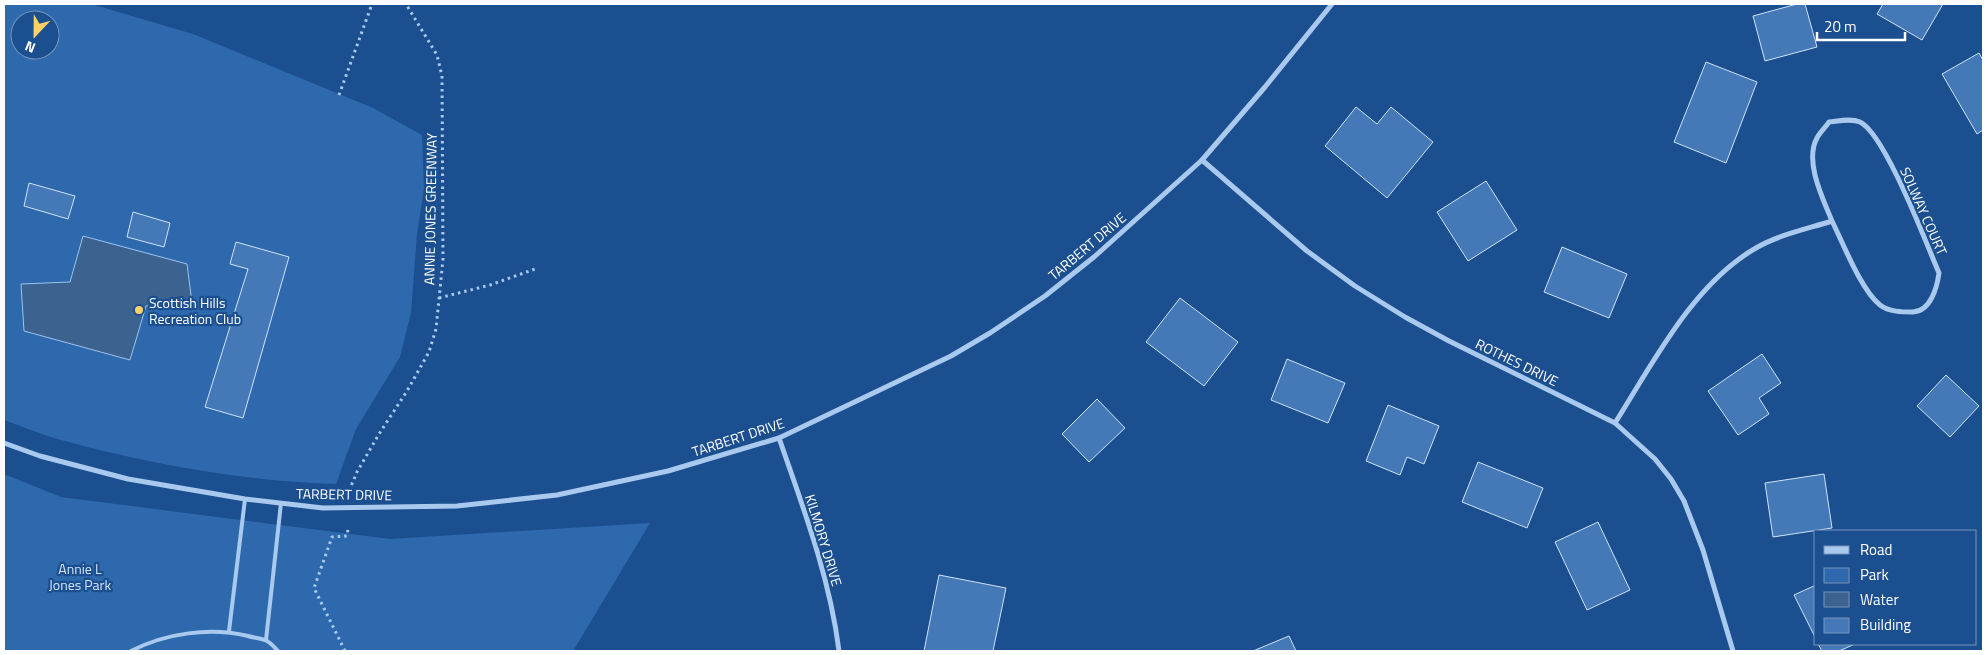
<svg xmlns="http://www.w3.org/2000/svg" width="1987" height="655" font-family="'Titillium Web',sans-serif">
	<rect width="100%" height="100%" fill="#1b4f8f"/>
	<g fill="#2e69ad" fill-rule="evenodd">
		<path d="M4,4H91L193,34L373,108L422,135L424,189L417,234L411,313L400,357L356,429L336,484C245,481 153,465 65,441C44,436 24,427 4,420ZM20,20H50V50H20Z"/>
		<path d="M4,474L61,497L390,539L650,523L573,651H4Z"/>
	</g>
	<path fill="#3c6290" stroke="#9cc4f0" d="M83,236L187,264L192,303L146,306L130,360L24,331L21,284L70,282Z"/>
	<g fill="#4478b7" stroke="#cfe3fa">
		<path d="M1797,4H1805L1817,47L1765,61L1753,16Z"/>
		<path d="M1883,4H1943L1922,40L1877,14Z"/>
		<path d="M1979,53L1983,60V130L1977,134L1942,74Z"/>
		<path d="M1706,62L1757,82L1726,163L1674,142Z"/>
		<path d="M1356,107L1377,124L1391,107L1433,142L1387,198L1325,146Z"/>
		<path d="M1486,181L1517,230L1468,261L1437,212Z"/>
		<path d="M29,183L75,196L68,219L24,206Z"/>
		<path d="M133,212L170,223L164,247L127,237Z"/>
		<path d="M236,242L289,257L243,418L205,407L248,269L230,264Z"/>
		<path d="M1562,247L1627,274L1609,318L1544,292Z"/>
		<path d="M1180,298L1238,342L1204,386L1146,342Z"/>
		<path d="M1762,354L1781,383L1759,398L1769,414L1738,435L1708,391Z"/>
		<path d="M1287,359L1345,383L1328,423L1271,400Z"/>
		<path d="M1946,375L1979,406L1950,437L1917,406Z"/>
		<path d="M1097,399L1125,428L1089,462L1062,434Z"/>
		<path d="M1388,405L1439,426L1424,464L1407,457L1400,475L1366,461Z"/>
		<path d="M1478,462L1543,488L1527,528L1462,502Z"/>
		<path d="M1824,474L1832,528L1773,537L1765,483Z"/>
		<path d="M1598,522L1630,590L1587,610L1555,542Z"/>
		<path d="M939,575L1006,588L993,651H924Z"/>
		<path d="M1816,585V639L1794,595Z"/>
		<path d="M1289,636L1296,651H1253Z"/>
		<path d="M1818,644H1855L1839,651H1822Z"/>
	</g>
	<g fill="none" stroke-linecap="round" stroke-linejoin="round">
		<g stroke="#a9c9ee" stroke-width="3" stroke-dasharray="2.5 4" stroke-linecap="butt">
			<path d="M339,95L372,4"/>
			<path d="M439,298L490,285L535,269"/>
			<path d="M349,491L357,472L379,434L407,391L429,352L436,329L443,259L442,76L437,55L406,4"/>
			<path d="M345,651L314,588L332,537L347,536L348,529"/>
		</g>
		<g stroke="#a9c9ee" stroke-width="4">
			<path d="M229,631L245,499"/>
			<path d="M266,640L281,503"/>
			<path d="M131,651C166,633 210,627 248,636C254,638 261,638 267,641C271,643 275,648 278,651"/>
		</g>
		<g stroke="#a9c9ee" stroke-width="5">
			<path d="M1202,160L1307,251L1355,286L1405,317L1449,341L1615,423L1655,459L1671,479L1684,501L1703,550L1733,651"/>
			<path d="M1615,423C1653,363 1693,284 1756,248C1778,235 1807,229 1832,221C1823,199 1804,161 1817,138C1820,132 1826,127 1829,122C1839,121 1851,118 1860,122C1885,134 1926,243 1939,273C1937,287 1931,311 1913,312C1902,312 1889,312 1880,305C1861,290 1843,243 1832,221"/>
			<path d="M779,438C803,507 830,578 839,651"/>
			<path d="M4,443L40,456L128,479L245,499L323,508L457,506L557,495L668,471L779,438L951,356L990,333L1045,296L1094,257L1202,160L1265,87L1332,4"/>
		</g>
	</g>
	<circle fill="#ffd166" stroke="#1b4f8f" stroke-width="2" cx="139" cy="310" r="5"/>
	<g text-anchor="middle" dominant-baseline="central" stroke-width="4.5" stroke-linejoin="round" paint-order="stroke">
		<g font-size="14" fill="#fff" stroke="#1b4f8f">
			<text transform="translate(430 209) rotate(-89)">ANNIE JONES GREENWAY</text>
			<text transform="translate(1924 211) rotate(66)">SOLWAY COURT</text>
			<text transform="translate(1087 246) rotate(-40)">TARBERT DRIVE</text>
			<text transform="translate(1517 362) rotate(26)">ROTHES DRIVE</text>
			<text transform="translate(738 437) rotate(-18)">TARBERT DRIVE</text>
			<text transform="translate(344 494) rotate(1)">TARBERT DRIVE</text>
			<text transform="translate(824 540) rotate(73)">KILMORY DRIVE</text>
		</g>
		<g font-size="14" fill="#fff" stroke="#1b4f8f" text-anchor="start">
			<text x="149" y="302">Scottish Hills<tspan x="149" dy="16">Recreation Club</tspan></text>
		</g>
		<g font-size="14" fill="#cfe3fa" stroke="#1b4f8f">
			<text x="80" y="568">Annie L<tspan x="80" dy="16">Jones Park</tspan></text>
		</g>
	</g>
	<rect width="1987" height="655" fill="none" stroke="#ffffff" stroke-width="10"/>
	<rect x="1814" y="530" width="162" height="115" fill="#1b4f8f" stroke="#7695bc"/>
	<rect x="1824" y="546" width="25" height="8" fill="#a9c9ee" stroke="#7695bc"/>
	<text x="1860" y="555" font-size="15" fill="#ffffff">Road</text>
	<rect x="1824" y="568" width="25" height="15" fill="#2e69ad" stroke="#7695bc"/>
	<text x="1860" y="580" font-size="15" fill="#ffffff">Park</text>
	<rect x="1824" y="592" width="25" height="15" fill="#3c6290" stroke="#7695bc"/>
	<text x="1860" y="605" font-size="15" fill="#ffffff">Water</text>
	<rect x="1824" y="618" width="25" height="15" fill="#4478b7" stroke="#7695bc"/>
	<text x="1860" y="630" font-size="15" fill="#ffffff">Building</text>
	<g transform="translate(35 35) rotate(202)"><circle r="24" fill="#1b4f8f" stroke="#7695bc"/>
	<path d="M0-4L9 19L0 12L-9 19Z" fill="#ffd166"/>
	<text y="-8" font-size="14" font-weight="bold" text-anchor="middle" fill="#ffffff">N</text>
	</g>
	<path d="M1817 32v8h88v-8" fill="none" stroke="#ffffff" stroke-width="2.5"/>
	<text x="1824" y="32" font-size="15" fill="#ffffff" stroke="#1b4f8f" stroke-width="4" paint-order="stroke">20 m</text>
</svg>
